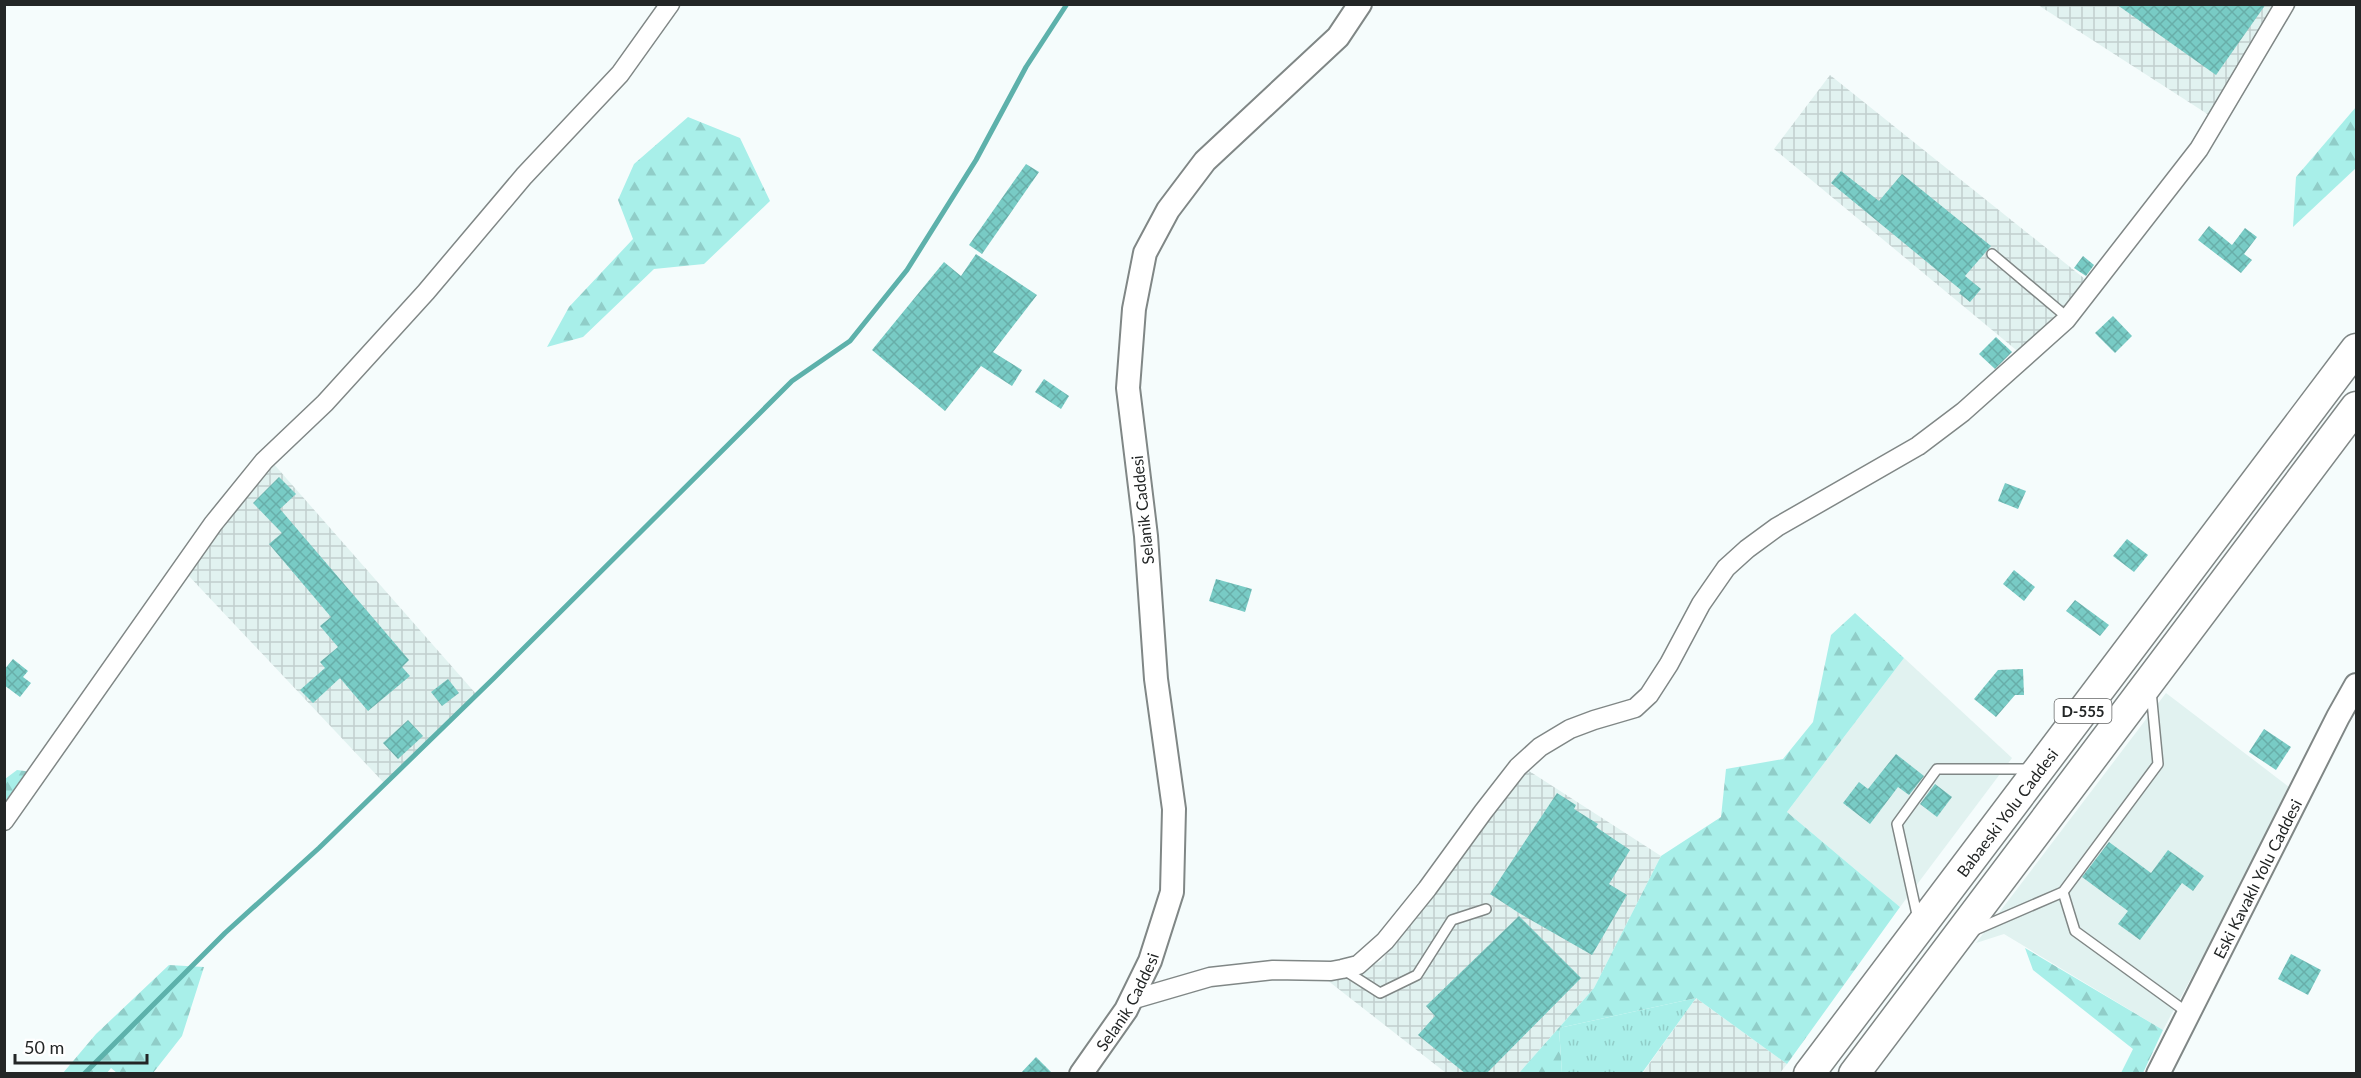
<svg xmlns="http://www.w3.org/2000/svg" width="2361" height="1078" font-family="Lato,sans-serif">
	<defs>
		<pattern id="industrial-grid" width="8" height="8" patternUnits="userSpaceOnUse" patternTransform="scale(1.5)"><rect width="8" height="8" fill="#e1f2f0"/><path d="M0 4h8M4 0v8" fill="none" stroke="#c1cfce"/></pattern>
		<pattern id="grass-tufts" width="24" height="20" patternUnits="userSpaceOnUse" patternTransform="scale(1.5)"><rect width="24" height="20" fill="#a8efe9"/><path d="M3 7l-1-3M5 7V3M7 7l1-3M15 17l-1-3M17 17v-4M19 17l1-3" fill="none" stroke="#90cdc8"/></pattern>
		<pattern id="forest-firs" width="22" height="20" patternUnits="userSpaceOnUse" patternTransform="scale(1.5)"><rect width="22" height="20" fill="#a8efe9"/><path d="M5 1l3.5 6h-7zM16 11l3.5 6h-7z" fill="#90cdc8"/></pattern>
		<pattern id="building-cross-hatch" width="8" height="8" patternUnits="userSpaceOnUse" patternTransform="scale(1.5)"><rect width="8" height="8" fill="#78cbc5"/><path d="M0 0l8 8M0 8l8-8" fill="none" stroke="#68aea9"/></pattern>
	</defs>
	<rect width="100%" height="100%" fill="#f5fcfc"/>
	<g fill="#e1f2f0">
		<path d="M1904,658L2012,758L1900,907L1787,812Z"/>
		<path d="M2166,693L2293,790L2163,1030L2004,934L1976,943Z"/>
	</g>
	<g fill="url(#industrial-grid)">
		<path d="M2038,5H2278L2212,117Z"/>
		<path d="M1830,75L2090,283L2021,354L1774,149Z"/>
		<path d="M272,462L477,695L385,784L187,574L221,524Z"/>
		<path d="M1526,769L1661,856L1594,988L1519,1073H1446L1327,980L1381,961Z"/>
		<path d="M1696,998L1787,1064L1780,1073L1642,1074Z"/>
	</g>
	<path fill="url(#grass-tufts)" d="M1696,998L1642,1073H1562L1559,1028Z"/>
	<g fill="url(#forest-firs)">
		<path d="M2356,107V168L2293,227L2296,177Z"/>
		<path d="M688,117L740,138L770,201L704,264L654,269L583,337L547,347L569,307L633,239L618,200L634,164Z"/>
		<path d="M1855,613L1904,658L1787,812L1900,907L1787,1064L1696,998L1559,1028L1562,1073H1519L1594,988L1661,856L1721,817L1726,769L1783,759L1813,722L1831,635Z"/>
		<path d="M17,770L32,772L5,807V779Z"/>
		<path d="M2025,948L2163,1030L2143,1073H2121L2133,1049L2033,970Z"/>
		<path d="M169,965L204,967L182,1036L153,1073H117L111,1068L107,1073H63L96,1034Z"/>
	</g>
	<g fill="none" stroke-linecap="round" stroke-linejoin="round">
		<path stroke="#5db1ab" stroke-width="5" d="M84,1074L225,933L319,848L494,678L792,381L850,341L907,270L976,160L1026,67L1067,4"/>
	</g>
	<g fill="url(#building-cross-hatch)">
		<path d="M2116,4H2266L2216,75Z"/>
		<path d="M1026,164L1039,172L982,254L969,245Z"/>
		<path d="M1841,171L1879,201L1902,174L1991,246L1965,276L1981,289L1970,302L1959,293L1961,290L1831,183Z"/>
		<path d="M2209,226L2232,245L2245,228L2257,237L2244,254L2252,260L2241,273L2198,240Z"/>
		<path d="M976,254L1037,295L993,352L1022,370L1012,386L981,366L945,411L872,350L944,262L961,276Z"/>
		<path d="M2083,256L2094,265L2086,276L2074,268Z"/>
		<path d="M2113,316L2132,336L2115,353L2095,333Z"/>
		<path d="M1996,337L2012,352L1995,369L1979,354Z"/>
		<path d="M1044,379L1069,396L1061,409L1035,392Z"/>
		<path d="M279,477L296,494L280,509L409,660L402,667L410,676L368,711L340,678L313,703L300,690L325,668L320,662L338,647L320,626L331,617L269,544L282,533L253,503Z"/>
		<path d="M2005,483L2026,491L2018,509L1998,501Z"/>
		<path d="M2127,539L2148,555L2134,572L2113,556Z"/>
		<path d="M2014,570L2035,587L2024,601L2003,584Z"/>
		<path d="M1216,579L1252,589L1245,612L1209,601Z"/>
		<path d="M2075,600L2109,625L2100,636L2066,611Z"/>
		<path d="M13,659L28,671L23,677L31,683L20,697L4,685V670Z"/>
		<path d="M2023,669L2024,695H2015L1996,717L1974,699L1998,670Z"/>
		<path d="M448,679L459,693L442,706L431,692Z"/>
		<path d="M408,720L423,736L398,759L383,743Z"/>
		<path d="M2264,729L2291,747L2276,770L2249,752Z"/>
		<path d="M1896,754L1924,776L1909,795L1898,787L1870,824L1843,803L1859,782L1868,789Z"/>
		<path d="M1935,784L1952,797L1937,817L1920,804Z"/>
		<path d="M1557,793L1576,805L1574,809L1598,824L1596,827L1630,850L1609,884L1627,895L1592,955L1519,913L1490,894Z"/>
		<path d="M2109,842L2151,873L2168,850L2204,876L2193,891L2182,883L2140,940L2118,924L2128,911L2082,877Z"/>
		<path d="M1519,916L1581,978L1486,1074H1466L1418,1035L1435,1016L1426,1006Z"/>
		<path d="M2291,954L2321,970L2308,995L2278,979Z"/>
		<path d="M1036,1057L1053,1074H1020Z"/>
	</g>
	<g fill="none" stroke-linecap="round" stroke-linejoin="round">
		<defs>
			<g id="service">
				<path d="M1992,254L2068,318"/>
				<path d="M2063,892L2075,931L2188,1013"/>
				<path d="M1918,919L1897,824L1937,769H2031"/>
				<path d="M1975,930L2063,892L2158,764L2151,691"/>
				<path d="M1344,970L1380,993L1417,975L1452,920L1486,909"/>
			</g>
			<g id="minor">
				<path d="M4,821L213,524L264,461L325,403L426,292L524,176L620,74L670,4"/>
				<path d="M1131,1000L1210,977L1273,970L1331,971L1342,969L1358,965L1385,941L1427,889L1483,812L1518,767L1540,747L1570,729L1594,720L1635,708L1649,695L1669,664L1701,604L1726,568L1747,549L1777,527L1918,446L1963,412L2066,320L2199,149L2285,4"/>
			</g>
			<g id="tertiary">
				<path id="s1" d="M1081,1074L1126,1010L1150,961L1172,892L1174,809L1156,679L1146,536L1128,388L1134,309L1145,253L1168,210L1205,161L1338,37L1360,4"/>
				<path id="s2" d="M2158,1074L2338,717L2356,685"/>
			</g>
			<g id="trunk">
				<path id="s3" d="M1809,1074L2356,349"/>
				<path d="M1854,1074L2356,407"/>
			</g>
		</defs>
		<use href="#service" stroke="#808786" stroke-width="12"/>
		<use href="#minor" stroke="#808786" stroke-width="21"/>
		<use href="#tertiary" stroke="#808786" stroke-width="26"/>
		<use href="#trunk" stroke="#808786" stroke-width="33"/>
		<use href="#service" stroke="#fff" stroke-width="9"/>
		<use href="#minor" stroke="#fff" stroke-width="18"/>
		<use href="#tertiary" stroke="#fff" stroke-width="22"/>
		<use href="#trunk" stroke="#fff" stroke-width="30"/>
	</g>
	<g text-anchor="middle" dominant-baseline="central" stroke-width="4.5" stroke-linejoin="round" paint-order="stroke">
		<rect fill="#fff" stroke="#656767" stroke-width="1.5" x="2054.5" y="699" width="57" height="24" rx="4.5"/>
		<g font-size="15" font-weight="bold" fill="#232626">
			<text x="2083" y="711">D-555</text>
		</g>
		<g font-size="16" fill="#232626" stroke="#fff">
			<text transform="translate(1142 510) rotate(-96)">Selanik Caddesi</text>
			<text stroke="none"><textPath href="#s3" startOffset="328">Babaeski Yolu Caddesi</textPath></text>
			<text stroke="none"><textPath href="#s2" startOffset="219">Eski Kavaklı Yolu Caddesi</textPath></text>
			<text stroke="none"><textPath href="#s1" startOffset="86">Selanik Caddesi</textPath></text>
		</g>
	</g>
	<rect width="2361" height="1078" fill="none" stroke="#232626" stroke-width="12"/>
	<path d="M15 1054v9h132v-9" fill="none" stroke="#232626" stroke-width="3"/>
	<text x="24" y="1054" font-size="18" fill="#232626" stroke="#ffffff" stroke-width="4.5" paint-order="stroke">50 m</text>
</svg>
